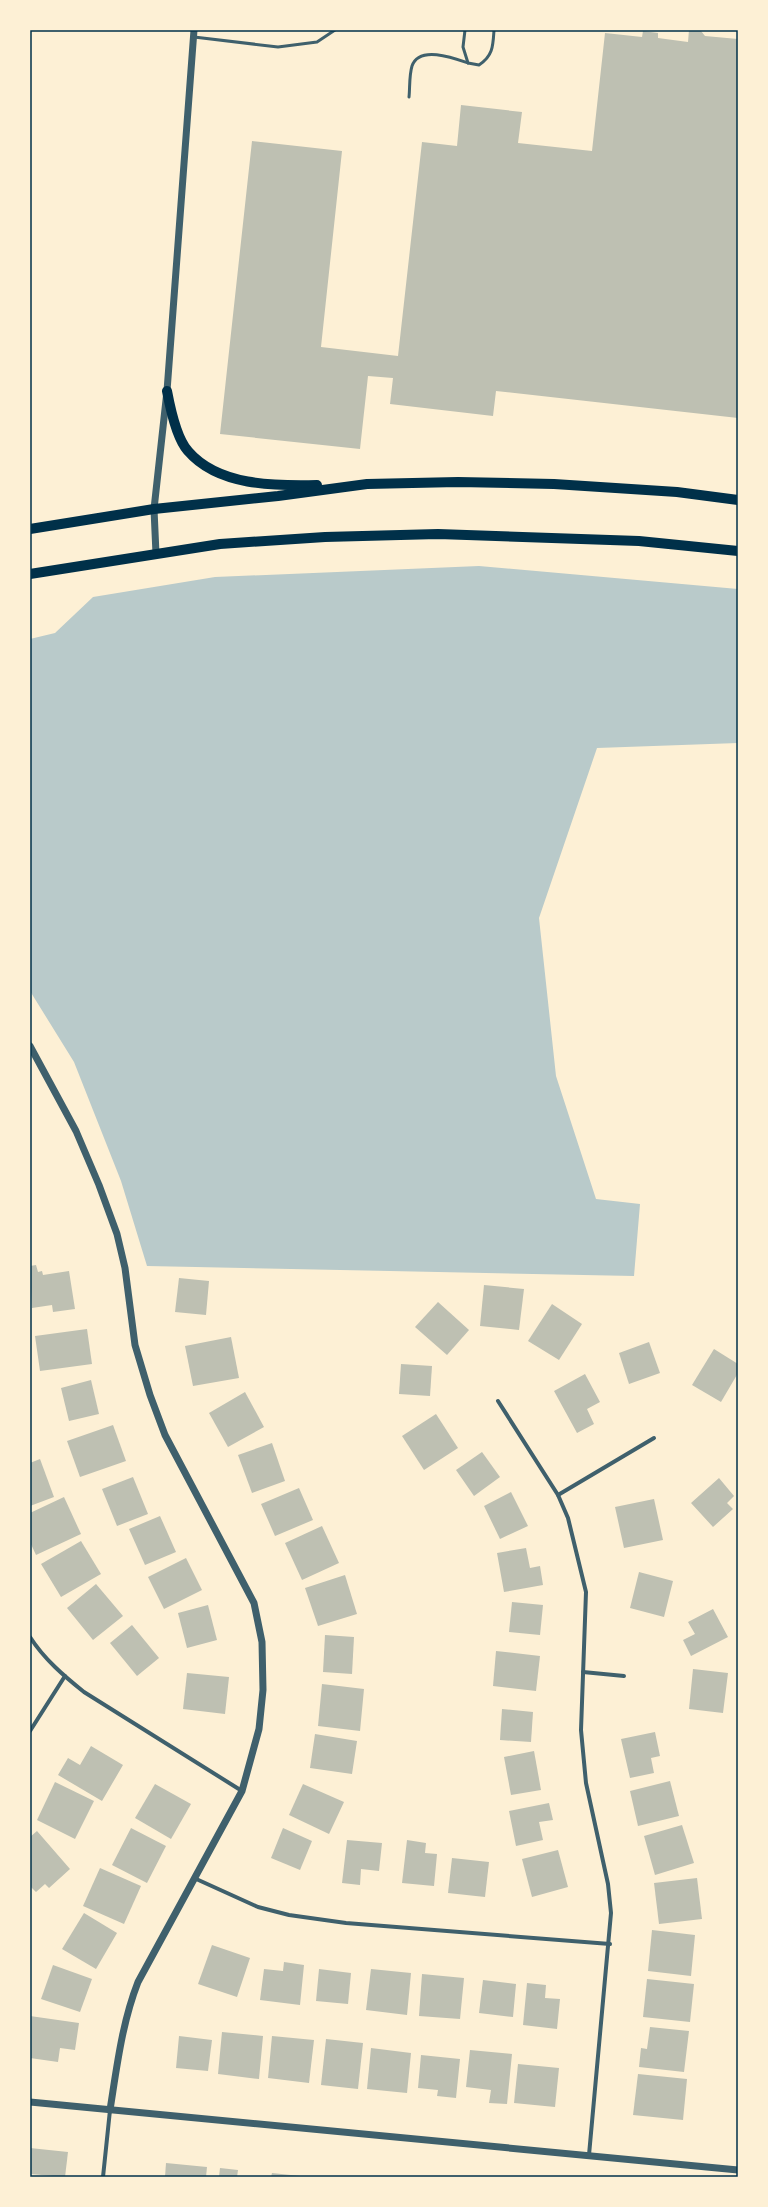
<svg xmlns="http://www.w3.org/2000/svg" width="768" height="2207" font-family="'Work Sans',sans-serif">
	<rect width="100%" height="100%" fill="#fdf0d5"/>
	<path fill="#b9caca" d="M479,566L738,589V743L597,748L539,918L556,1076L596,1199L640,1204L634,1276L147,1266L121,1181L74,1062L30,991V639L55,633L93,597L215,577Z"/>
	<g fill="#bec0b2">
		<path d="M689,30L701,31L705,36L738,39V418L496,391L493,416L390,404L393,378L368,376L360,449L220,434L252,141L342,151L321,347L398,356L422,142L457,146L461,105L522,112L518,143L592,151L605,33L642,37L643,31L658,33V38L688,42Z"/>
		<path d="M36,1265L38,1272L42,1271L43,1275L69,1271L75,1309L53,1312L52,1305L32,1308L30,1266Z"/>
		<path d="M179,1278L209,1281L206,1315L175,1312Z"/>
		<path d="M484,1285L524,1289L519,1330L480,1326Z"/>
		<path d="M438,1302L469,1330L447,1355L415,1327Z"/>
		<path d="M552,1304L582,1324L559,1360L528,1341Z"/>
		<path d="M87,1329L92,1364L40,1371L35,1336Z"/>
		<path d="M231,1337L239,1378L193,1386L185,1346Z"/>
		<path d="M649,1342L660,1373L629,1384L619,1353Z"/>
		<path d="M714,1349L738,1364V1373L721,1402L692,1385Z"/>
		<path d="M401,1364L432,1366L430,1396L399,1394Z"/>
		<path d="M585,1374L600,1402L587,1409L594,1424L577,1433L554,1391Z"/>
		<path d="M91,1380L99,1414L69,1421L61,1388Z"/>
		<path d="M245,1392L264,1427L228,1447L209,1413Z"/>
		<path d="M436,1414L458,1448L424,1470L402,1436Z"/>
		<path d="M113,1425L126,1461L80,1477L67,1441Z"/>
		<path d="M272,1443L285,1481L252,1493L238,1455Z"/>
		<path d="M482,1452L500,1477L474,1496L456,1470Z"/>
		<path d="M40,1459L54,1497L30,1506V1463Z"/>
		<path d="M133,1477L148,1514L117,1526L102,1489Z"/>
		<path d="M719,1478L734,1496L727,1503L733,1509L713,1527L691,1503Z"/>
		<path d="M299,1488L313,1520L275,1536L261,1504Z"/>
		<path d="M511,1492L528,1526L500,1539L484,1506Z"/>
		<path d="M64,1497L81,1534L36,1555L30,1542V1513Z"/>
		<path d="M654,1499L663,1540L624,1548L615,1507Z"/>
		<path d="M160,1516L176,1552L145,1565L129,1529Z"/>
		<path d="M322,1526L339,1563L302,1580L285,1543Z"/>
		<path d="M81,1541L101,1574L61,1597L41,1564Z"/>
		<path d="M526,1548L530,1568L540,1566L543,1585L504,1592L497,1553Z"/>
		<path d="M186,1558L202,1590L164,1609L148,1577Z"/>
		<path d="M639,1572L673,1581L664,1617L630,1608Z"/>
		<path d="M345,1575L357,1614L318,1626L305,1588Z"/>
		<path d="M96,1584L123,1616L93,1640L67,1608Z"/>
		<path d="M512,1602L543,1605L540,1635L509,1632Z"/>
		<path d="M208,1605L217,1640L187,1648L178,1613Z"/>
		<path d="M713,1609L728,1637L691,1656L683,1640L695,1634L688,1622Z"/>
		<path d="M132,1625L159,1658L137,1676L110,1643Z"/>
		<path d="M325,1635L354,1637L352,1674L323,1672Z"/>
		<path d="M496,1651L540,1656L536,1691L493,1686Z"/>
		<path d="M693,1669L728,1673L723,1713L689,1709Z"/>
		<path d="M187,1673L229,1677L225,1714L183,1709Z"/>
		<path d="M322,1684L364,1689L360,1731L318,1726Z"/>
		<path d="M502,1709L533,1712L531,1742L500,1740Z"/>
		<path d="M655,1732L660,1756L651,1758L654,1773L630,1778L621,1739Z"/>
		<path d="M315,1734L357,1741L352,1774L310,1768Z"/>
		<path d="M91,1746L123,1765L102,1801L58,1775L68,1758L80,1765Z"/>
		<path d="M534,1751L541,1790L511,1795L504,1757Z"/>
		<path d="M670,1781L679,1816L638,1826L630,1791Z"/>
		<path d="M55,1782L94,1801L75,1839L37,1820Z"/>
		<path d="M155,1784L191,1804L171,1839L135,1818Z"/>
		<path d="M303,1784L344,1802L329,1834L289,1815Z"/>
		<path d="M549,1803L553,1820L539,1822L543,1840L516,1846L509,1811Z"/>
		<path d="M682,1825L694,1863L655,1875L644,1836Z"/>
		<path d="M131,1828L166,1846L147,1883L112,1865Z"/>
		<path d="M283,1828L312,1841L300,1870L271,1858Z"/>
		<path d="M37,1831L70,1869L49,1888L45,1884L36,1892L30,1886V1837Z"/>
		<path d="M347,1840L382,1843L379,1871L361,1869L360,1885L342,1883Z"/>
		<path d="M407,1840L426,1843L425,1853L437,1854L434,1886L402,1883Z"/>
		<path d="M558,1850L568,1887L532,1897L522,1859Z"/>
		<path d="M452,1858L489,1862L485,1897L448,1893Z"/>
		<path d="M100,1868L141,1886L124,1924L83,1906Z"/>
		<path d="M697,1878L702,1919L659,1924L654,1883Z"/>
		<path d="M84,1913L117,1933L96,1969L62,1949Z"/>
		<path d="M652,1930L695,1935L691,1976L648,1971Z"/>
		<path d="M212,1945L250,1958L237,1997L198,1984Z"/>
		<path d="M284,1962L304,1965L300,2005L260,2000L264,1969L283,1971Z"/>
		<path d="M53,1965L92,1979L80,2012L41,1999Z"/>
		<path d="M319,1969L351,1973L348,2004L316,2001Z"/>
		<path d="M371,1969L411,1973L407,2015L366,2010Z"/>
		<path d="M422,1974L464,1978L460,2019L419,2016Z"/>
		<path d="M647,1979L694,1984L690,2022L643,2017Z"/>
		<path d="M483,1980L516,1984L513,2017L479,2013Z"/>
		<path d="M527,1983L546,1985L545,1998L560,1999L557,2029L523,2025Z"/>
		<path d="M30,2016L79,2023L75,2050L60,2048L58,2062L30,2058Z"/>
		<path d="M650,2027L689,2031L684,2072L639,2067L641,2048L647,2049Z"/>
		<path d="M222,2032L263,2036L259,2079L218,2074Z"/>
		<path d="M179,2036L212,2040L208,2071L176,2068Z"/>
		<path d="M272,2036L314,2040L309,2083L268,2078Z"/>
		<path d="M326,2039L363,2043L358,2089L321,2085Z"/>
		<path d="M371,2048L411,2053L407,2093L367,2089Z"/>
		<path d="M470,2050L512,2054L507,2104L489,2103L491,2090L466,2087Z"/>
		<path d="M421,2055L460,2059L456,2098L437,2096L438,2090L418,2088Z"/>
		<path d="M518,2064L559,2068L555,2107L514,2103Z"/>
		<path d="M638,2074L687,2079L683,2120L633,2115Z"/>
		<path d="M30,2148L68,2152L65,2177L30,2174Z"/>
		<path d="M166,2163L207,2167L206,2177H165Z"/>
		<path d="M220,2168L238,2170L237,2177H219Z"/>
		<path d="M272,2173L300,2176V2177H271Z"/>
	</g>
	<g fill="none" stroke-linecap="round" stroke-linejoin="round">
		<g stroke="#3f606c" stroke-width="3">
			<path d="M465,30L463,47L468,63L479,65C493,56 493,46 494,30"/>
			<path d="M194,37L278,47L317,42L335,30"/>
			<path d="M409,97C410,88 409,76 412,66C419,45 454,58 468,63"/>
		</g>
		<g stroke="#3f606c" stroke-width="4">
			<path d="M498,1401L558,1495L568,1518L586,1592L581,1730L586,1783L608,1884L611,1913L589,2155"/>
			<path d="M558,1495L654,1438"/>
			<path d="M30,1637C44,1659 64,1676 84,1692L242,1791"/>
			<path d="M583,1672L624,1676"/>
			<path d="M30,1731L65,1676"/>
			<path d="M194,1878L258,1907L289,1915L346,1923L610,1944"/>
			<path d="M103,2177L110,2110"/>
		</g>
		<g stroke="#3f606c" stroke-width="7">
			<path d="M156,554L154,509L167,391L194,30"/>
			<path d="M30,1046L76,1131L99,1185L117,1234L125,1268L135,1345L150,1395L165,1435L254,1603L262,1642L263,1690L259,1729L242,1791L138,1982C122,2023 117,2066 110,2110"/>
			<path d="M30,2102L738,2170"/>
		</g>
		<g stroke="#003049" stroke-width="10">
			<path d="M167,391C170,407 177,439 188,451C218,486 274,486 317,485"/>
			<path d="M30,529L154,509L278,496L367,484L458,482L554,484L677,492L738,500"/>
			<path d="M30,574L220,544L325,537L438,534L639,541L738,551"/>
		</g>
	</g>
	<rect width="768" height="2207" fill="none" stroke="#fdf0d5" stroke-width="62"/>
	<rect x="31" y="31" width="706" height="2145" fill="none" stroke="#003049" stroke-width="1.5"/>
</svg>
